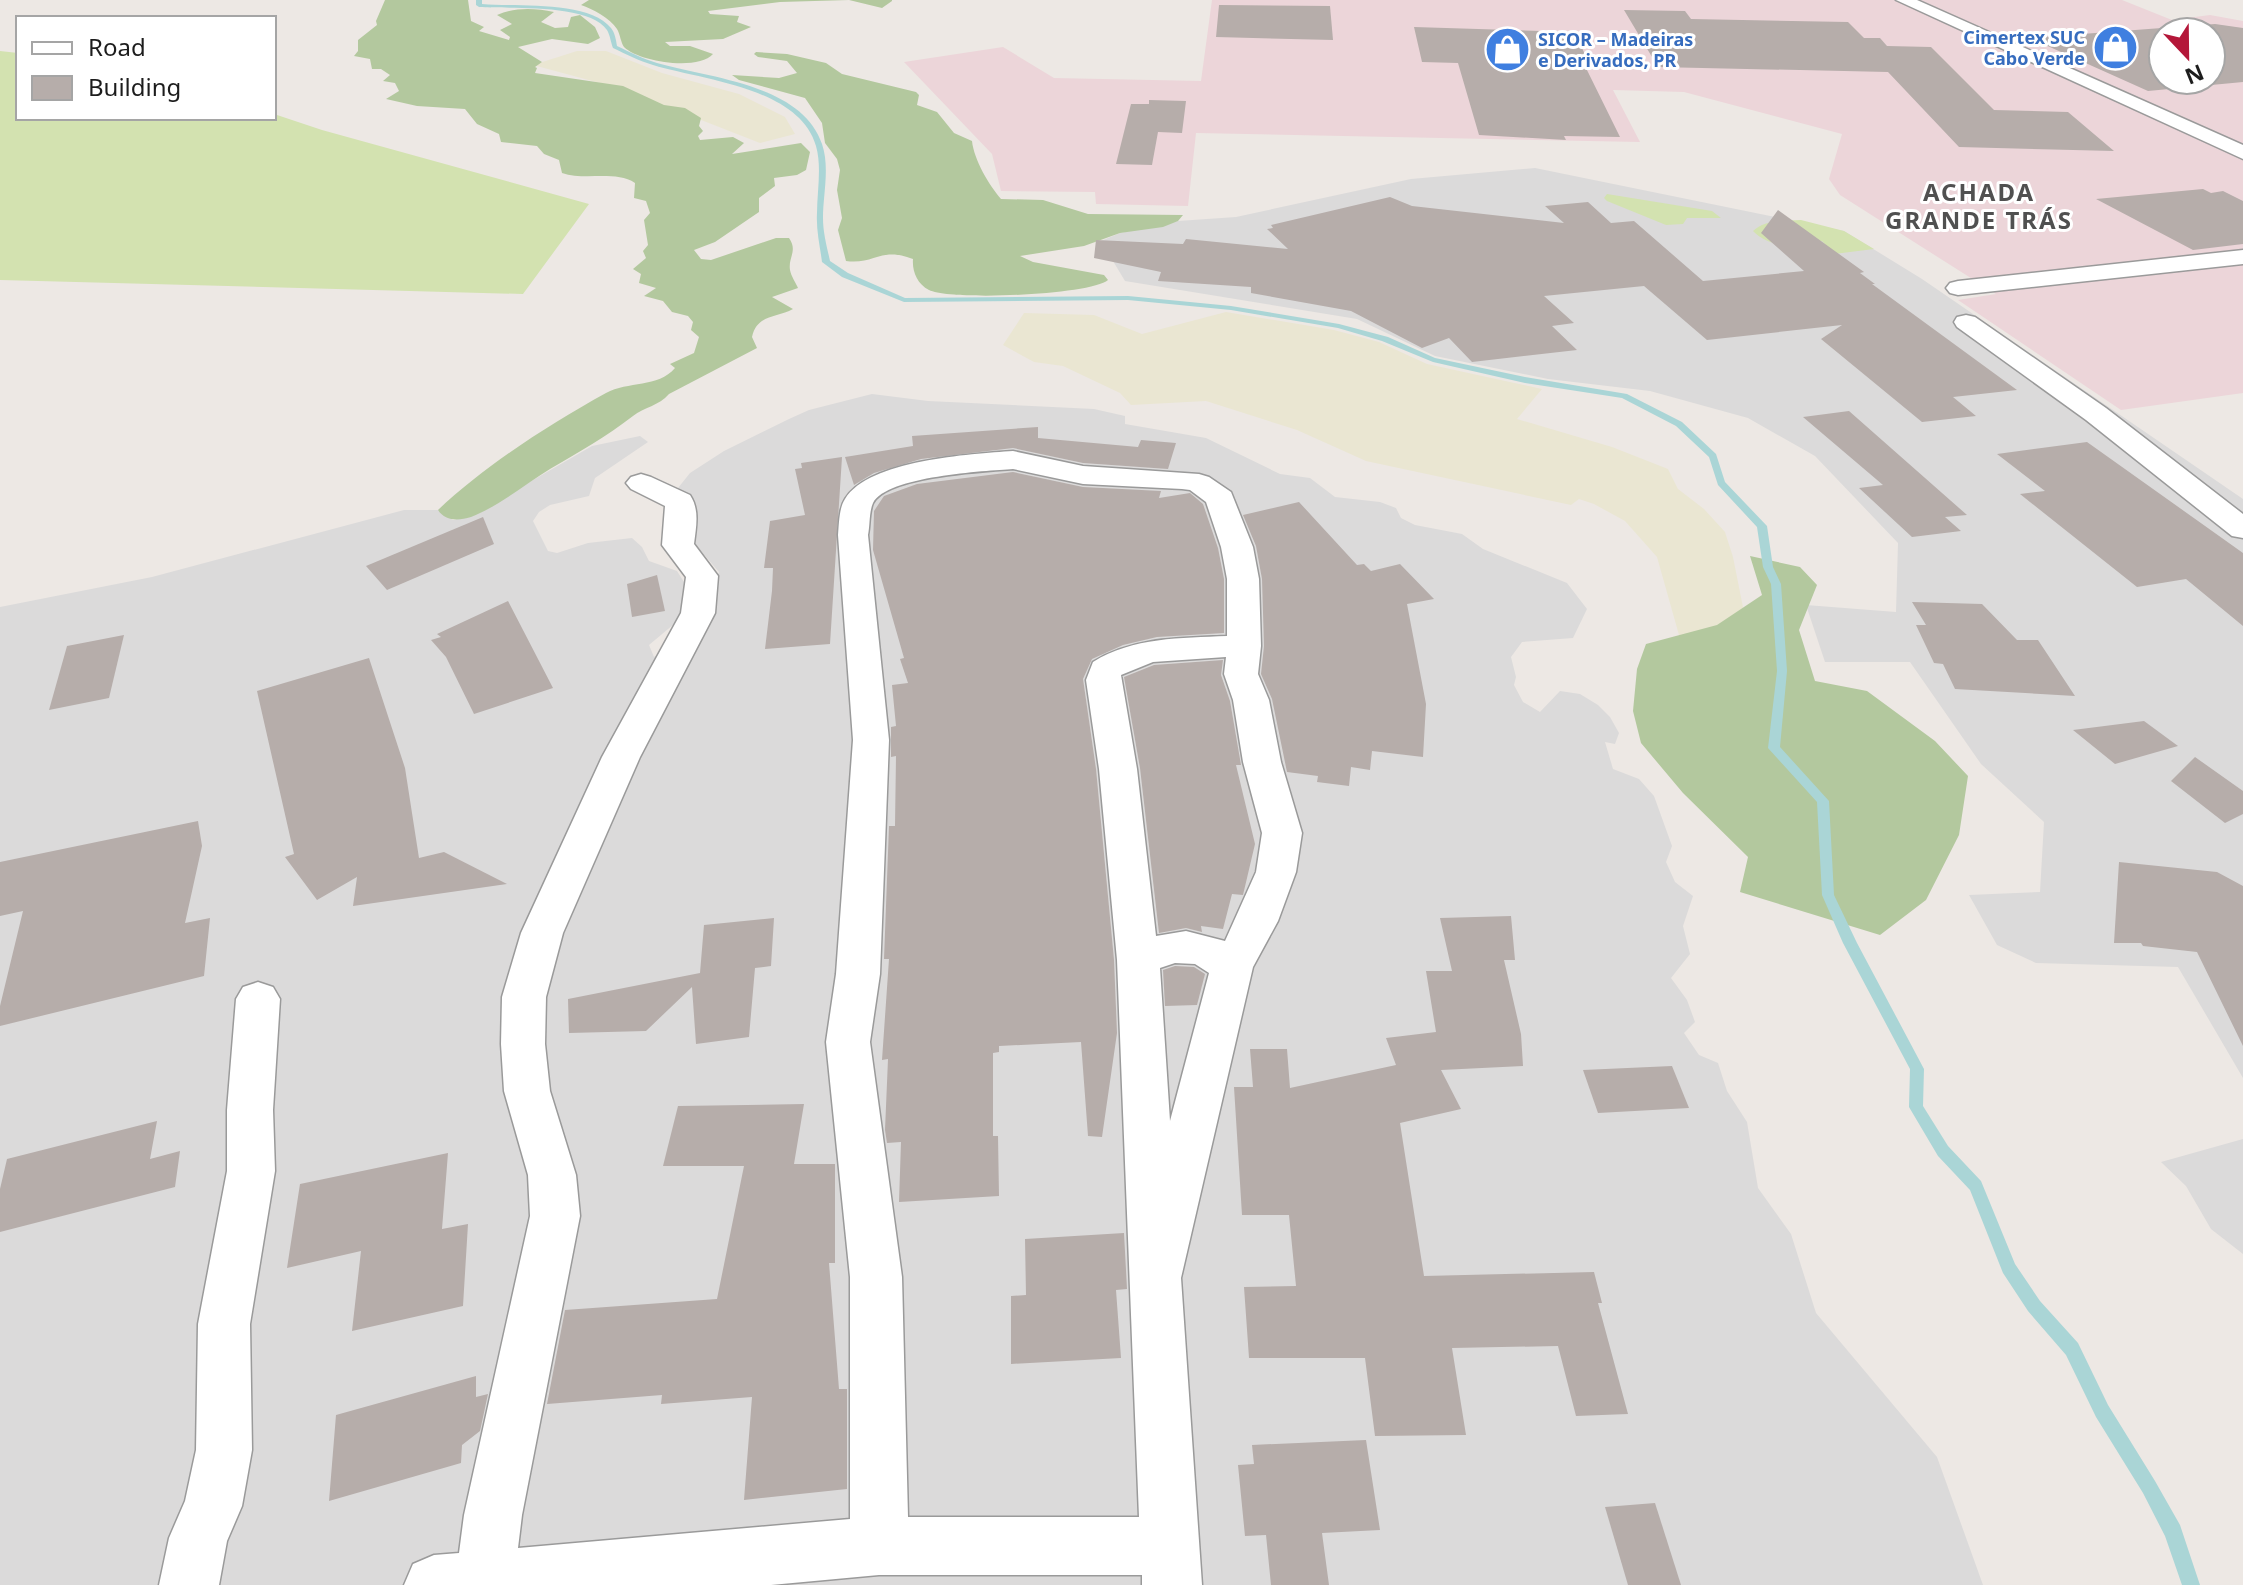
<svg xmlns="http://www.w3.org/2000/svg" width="2243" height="1585" font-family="'Noto Sans',sans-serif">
	<rect width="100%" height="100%" fill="#ede8e4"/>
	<g fill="#dbdada">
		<path d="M1535,168L1844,231L1922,279L2243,499V1078L2178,967L2036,963L1997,945L1969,895L2040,892L2044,822L1981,764L1910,662H1825L1806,605L1896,612L1898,543L1815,456L1748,418L1650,391L1548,379L1435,356L1357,319L1125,281L1101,241L1120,233L1178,221L1236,217L1411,179Z"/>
		<path d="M872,394L928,401L1094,409L1125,416V424L1206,438L1280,474L1310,478L1335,497L1380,502L1396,508L1401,518L1415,525L1462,534L1483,549L1567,583L1587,609L1573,638L1522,642L1511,657L1516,677L1514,685L1523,702L1540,712L1560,691L1580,694L1598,705L1610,717L1619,733L1615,744L1605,742L1613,769L1639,779L1654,796L1672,846L1666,862L1675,882L1693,896L1683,926L1690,954L1671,978L1687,1000L1695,1022L1684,1033L1699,1055L1718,1063L1727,1091L1747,1122L1758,1188L1791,1234L1816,1313L1937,1457L1983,1585H0V607L152,577L404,510H438L453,520L469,517L592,446L640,436L648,442L595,478L589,496L550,505L539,512L533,521L548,551L557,553L588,543L632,538L642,547L649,561L677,571L691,593L680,619L649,645L654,657L703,624L719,572L668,513L674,493L690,473L724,451L789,419L809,410Z"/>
		<path d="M2243,1139V1254L2211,1229L2186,1186L2161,1162Z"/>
	</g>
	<path fill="#ecd5d9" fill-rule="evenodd" d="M1212,0H2122L2172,20L2210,15L2243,21V393L2121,410L1958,300L1996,294L1840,195L1829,179L1842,134L1684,92L1613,90L1640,142L1196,133L1188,206L1096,204L1095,192L1001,191L992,154L904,62L1003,47L1054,78L1201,81ZM2163,32H2211V80H2163Z"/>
	<g fill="#eae6d2">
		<path d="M577,51H606L662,73L739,94L785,117L795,134L760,143L622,89L533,65Z"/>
		<path d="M1226,312L1334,330L1379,342L1427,364L1542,389L1517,419L1612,447L1668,469L1678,489L1704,509L1725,532L1733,557L1764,713L1699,706L1657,557L1625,521L1594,504L1579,499L1571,505L1366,461L1297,430L1206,401L1131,405L1120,393L1063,366L1034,362L1003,345L1024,313L1094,315L1142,334Z"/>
	</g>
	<g fill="#d3e2b0">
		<path d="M0,51L18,53V118H274V114L322,130L589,204L523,294L0,280Z"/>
		<path d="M1607,194L1712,211L1721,218H1687L1683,224L1666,225L1607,201L1604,198Z"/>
		<path d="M1801,220L1844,231L1874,249L1834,254L1822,241C1796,244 1773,251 1753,231C1765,219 1785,221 1801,220Z"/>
	</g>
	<g fill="#b3c89e">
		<path d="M385,0H468L471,21L484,27L479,31L509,40L510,37L500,30L512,24L497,15C515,7 535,8 554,12L541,22L555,28L568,27L571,17L580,15L595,27L600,38L588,44L552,39L518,47L542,62L535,67L537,68L535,73L623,86L664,105L685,108L701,118L699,126L703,131L698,136L700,140L733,137L744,143L732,154L801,143L810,152L806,170L797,175L774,178L775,186L759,198V212L715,242L694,250L701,259L711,260L776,238H789C798,251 788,257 790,270C791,276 796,283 798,288L772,297L793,309C777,318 757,314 752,337L757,348L669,394C659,406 644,407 633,416C606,437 579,452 550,469C524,485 499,506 471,517C458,521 445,521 438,510C486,465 548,425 606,393C628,381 658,388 675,368L670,364L694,353L699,337L691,330L693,322L688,316L672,312L663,301L644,296L656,288L639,283L641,274L633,269L646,258L643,251L648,245L644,220L650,213L646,201L634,198L635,183C615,170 585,181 562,173L559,160L544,154L537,146L501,142L499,134L477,124L465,109L417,106L386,99L399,91L395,83L383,81L390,75L381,69H372L370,59L354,56L358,51V40L377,25L376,21Z"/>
		<path d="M589,0H892V1L882,8L849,0L780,2L708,11L710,14L739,16L737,22L751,27L723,39L665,42L670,46H690L713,54C698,71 639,62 624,47C621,43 620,34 617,29C610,18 593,9 581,5Z"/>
		<path d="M756,52L787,54L826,63L842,74L916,92L919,95L917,105L937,112L954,133L972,141C974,160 989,185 1001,199L1043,200L1088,214L1183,215L1178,221L1163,227L1120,233L1084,246L1020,256L1033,262L1104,275L1108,280C1091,295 951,301 929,290C917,284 912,271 913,259C881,246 874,265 846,261L838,230L842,218L837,190L840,170L837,159L825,143L822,123L805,98L739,80L732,75L779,78L797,73L787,61L758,57L754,54Z"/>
		<path d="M1750,556L1800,567L1817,585L1799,630L1815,681L1867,691L1935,741L1968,776L1959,835L1926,900L1880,935L1740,892L1748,857L1683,793L1641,743L1633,711L1637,669L1646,644L1717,625L1762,595Z"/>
	</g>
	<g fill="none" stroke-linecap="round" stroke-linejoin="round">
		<path fill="#aad5d6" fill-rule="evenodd" d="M476,0H482V4C515,7 589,0 611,28C615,33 616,40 617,46C630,52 643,59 657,63C709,78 802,84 822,144C830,167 823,195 823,218C823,233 827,247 830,261L848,273L905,298L1128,296L1231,306L1339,324L1388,337L1435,358L1525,377L1627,394L1682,422L1716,454L1725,482L1767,526L1773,567L1781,584L1787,671L1780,747L1829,801L1834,895L1857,943L1924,1069L1923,1106L1948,1146L1981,1181L2015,1264L2040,1301L2078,1343L2108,1405L2155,1481L2180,1525L2200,1585H2182L2165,1536L2143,1493L2096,1417L2066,1355L2028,1311L2003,1273L1970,1190L1938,1156L1909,1107L1910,1069L1843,943L1822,895L1817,802L1768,748L1777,671L1771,584L1763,567L1757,527L1718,485L1709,457L1676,426L1622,398L1525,383L1433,362L1382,341L1338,328L1231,310L1128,300L904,302L842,277L822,262C820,246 816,230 817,213C817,192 822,167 816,146C799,87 702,80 653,65C639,61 626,54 613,48C611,43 610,35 607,30C589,3 509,9 479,7L476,5Z"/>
	</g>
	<g fill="#b6adaa" fill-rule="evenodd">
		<path d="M1219,5L1330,6L1333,40L1216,37Z"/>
		<path d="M1624,10L1685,11L1691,19L1848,22L1864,38H1880L1887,46L1931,47L1994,110L2068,112L2114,151L1959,147L1888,72L1658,67Z"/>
		<path d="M2215,24L2243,28V82L2148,91L2030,38ZM2163,32H2211V80H2163Z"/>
		<path d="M1414,27L1575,32L1590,66H1585L1620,137L1564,136L1566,140L1479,135L1458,63L1422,62Z"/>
		<path d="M1149,100L1186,101L1182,133L1158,132L1152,165L1116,164L1131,104H1149Z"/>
		<path d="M2203,189L2211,193L2223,191L2243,201V244L2193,250L2096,199Z"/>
		<path d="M1390,197L1412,206L1564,223L1545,206L1588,202L1611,223L1634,221L1703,281L1804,271L1761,233L1778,210L1864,272L1860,273L1875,284H1872L2017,390L1953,397L1976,416L1922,422L1821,339L1842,325L1707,340L1644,286L1544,296L1574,323L1552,326L1577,350L1472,362L1449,338L1422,348L1351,311L1251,293V287L1158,281L1161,272L1094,258L1096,240L1183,244L1186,239L1288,249L1267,229L1273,228L1271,225Z"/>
		<path d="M1849,411L1967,515L1945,517L1961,531L1912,537L1859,488L1883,485L1803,417Z"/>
		<path d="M1038,427V438L1138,447L1141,440L1176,443L1168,469L1083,463L1013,448L921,459L874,473L854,485L845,457L913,446L912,436Z"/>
		<path d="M2087,442L2243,553V626L2186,579L2137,587L2020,494L2045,491L1997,454Z"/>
		<path d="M842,457L830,644L765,649L772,591L773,568H764L770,521L805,515L795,469L802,468L801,463Z"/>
		<path d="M1013,472L1083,487L1161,491L1159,498L1190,493L1203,504L1218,548L1224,579V633L1157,637L1123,645L1092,659L1083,679L1096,769L1114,960L1117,1033L1102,1137L1088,1136L1081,1042L999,1046V1052L993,1053V1136H998L999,1196L899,1202L901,1142L887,1143L885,1130L888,1059L882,1060L889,959H884L889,826H895L896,756L891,757V727L896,726L892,685L908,683L900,659L904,658L873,550L874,511L884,496L917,484Z"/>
		<path d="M1299,502L1357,565L1364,564L1371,571L1400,564L1434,599L1407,604L1426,704L1423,757L1372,751L1370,770L1351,767L1349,786L1317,782L1318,776L1287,772L1272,699L1261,674L1264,646L1262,579L1256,546L1243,515Z"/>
		<path d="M483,517L494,544L387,590L366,566Z"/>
		<path d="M657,575L665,611L632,617L627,584Z"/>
		<path d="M508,601L553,688L474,714L446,657L431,640L441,637L437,634Z"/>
		<path d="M1912,602L1982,604L2017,640H2038L2075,696L1955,689L1943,664L1934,663L1916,625H1926Z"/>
		<path d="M124,635L109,698L49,710L67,646Z"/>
		<path d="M369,658L405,768L419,858L444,852L507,884L353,906L357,877L317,900L285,857L294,854L257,691Z"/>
		<path d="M1223,660L1221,675L1230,701L1241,765H1236L1255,844L1243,895L1232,894L1223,929L1201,926L1202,932L1186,928L1159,933L1140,768L1124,677L1154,665Z"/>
		<path d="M2144,721L2178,746L2115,764L2073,730Z"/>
		<path d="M2195,757L2243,791V814L2225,823L2171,781Z"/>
		<path d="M198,821L202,846L185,923L210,918L204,976L0,1026V1006L23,911L0,916V862Z"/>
		<path d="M2119,862L2217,872L2243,886V1046L2197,952L2143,946L2141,943H2114Z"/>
		<path d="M1511,916L1515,960H1504L1521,1034L1523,1066L1441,1070L1461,1109L1400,1123L1424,1276L1594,1272L1602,1303H1598L1628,1414L1576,1416L1558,1346L1452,1348L1466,1435L1375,1436L1365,1358H1249L1244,1287L1296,1286L1289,1215H1242L1234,1087H1253L1250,1049H1287L1290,1088L1396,1065L1386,1038L1436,1032L1426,971H1452L1440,918Z"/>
		<path d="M774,918L771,966L755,968L749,1037L696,1044L692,987L646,1031L569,1033L568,999L700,973L704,925Z"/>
		<path d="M1175,966L1194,967L1205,974L1197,1005L1165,1006L1163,970Z"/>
		<path d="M1672,1066L1689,1108L1598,1113L1583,1070Z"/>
		<path d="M804,1104L794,1164H835V1263H829L839,1389H847V1489L744,1500L752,1397L661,1404L662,1395L547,1404L565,1310L717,1299L744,1166H663L678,1106Z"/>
		<path d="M157,1121L150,1159L180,1151L175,1187L0,1232V1189L7,1159Z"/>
		<path d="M448,1153L442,1229L468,1224L463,1306L352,1331L361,1251L287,1268L300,1184Z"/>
		<path d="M1124,1233L1127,1289L1116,1290L1121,1358L1011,1364V1296L1026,1295L1025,1239Z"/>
		<path d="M476,1376V1397L488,1394L480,1431L462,1445L461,1463L329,1501L336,1415Z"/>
		<path d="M1366,1440L1380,1530L1322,1533L1329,1585H1271L1266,1535L1245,1536L1238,1465L1254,1464L1252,1445Z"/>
		<path d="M1655,1503L1681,1585H1628L1605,1507Z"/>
	</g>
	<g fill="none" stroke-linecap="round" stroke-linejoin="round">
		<defs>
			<g id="street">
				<path d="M1896,0H1917L2243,145V159Z"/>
				<path d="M2243,250V264L1958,295L1950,293L1946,288L1950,283L1958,281Z"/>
				<path d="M1966,315L1975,317L2106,408L2243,514V538L2232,536L2086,420L1957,327L1954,322L1957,317Z"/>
				<path d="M1013,451L1083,466L1199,474L1209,477L1231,492L1253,547L1259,579L1261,646L1258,674L1269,700L1281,762L1302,833L1296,872L1278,921L1253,967L1181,1278L1202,1585H1142V1575H879L771,1585H404L413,1564L434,1555L459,1553L464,1515L530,1216L528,1175L504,1091L501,1044L502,997L521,933L602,757L681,613L686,577L662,545L665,506L631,489L626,483L631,477L641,474L651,477L690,495C700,510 696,527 694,544L718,576L715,613L640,757L563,933L546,997L545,1044L550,1091L576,1175L580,1216L522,1515L518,1548L850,1519V1277L826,1042L836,974L853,740L838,535C839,524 839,508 845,499C869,460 970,454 1013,451ZM1013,469L1083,484L1182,489L1190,490L1206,502L1221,547L1227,579V636C1181,638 1133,637 1093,662L1086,680L1099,769L1117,960L1139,1517H908L902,1277L870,1042L880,974L889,740L868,535C870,526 869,512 873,503C887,476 985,471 1013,469ZM1226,657L1224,674L1233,700L1243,762L1262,833L1256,872L1225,941L1186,931L1156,936L1137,769L1121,675L1153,662ZM1175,963L1195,964L1209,973L1170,1121L1160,968Z"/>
				<path d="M258,982L273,987L280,999L273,1110L275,1171L250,1324L252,1450L242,1506L227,1541L219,1585H159L169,1538L185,1501L196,1450L198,1324L227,1171V1110L236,999L243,987Z"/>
			</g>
		</defs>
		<use href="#street" stroke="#9a9a9a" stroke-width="3"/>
		<use href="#street" fill="#fff" fill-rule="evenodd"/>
	</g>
	<defs>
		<symbol id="shop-disc" viewBox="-11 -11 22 22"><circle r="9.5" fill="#3f7fe0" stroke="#fff"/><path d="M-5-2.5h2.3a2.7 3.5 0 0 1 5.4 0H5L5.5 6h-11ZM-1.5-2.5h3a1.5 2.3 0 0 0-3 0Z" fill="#fff"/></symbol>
	</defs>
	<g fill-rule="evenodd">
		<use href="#shop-disc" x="2090" y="22" width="51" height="51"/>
		<use href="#shop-disc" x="1482" y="24" width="51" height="51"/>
	</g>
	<g text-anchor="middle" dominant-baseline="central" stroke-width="6" stroke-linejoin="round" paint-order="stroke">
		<g font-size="18" font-weight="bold" fill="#366cbe" stroke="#fff" text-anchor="end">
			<text x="2085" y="37">Cimertex SUC<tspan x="2085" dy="21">Cabo Verde</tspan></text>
			<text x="1538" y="39" text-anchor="start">SICOR – Madeiras<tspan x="1538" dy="21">e Derivados, PR</tspan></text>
		</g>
		<g font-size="24" font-weight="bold" letter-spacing="2" fill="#505050" stroke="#fff">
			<text x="1979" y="191">ACHADA<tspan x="1979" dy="28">GRANDE TRÁS</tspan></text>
		</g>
	</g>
	<rect x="16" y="16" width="260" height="104" fill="#ffffff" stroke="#a5a5a5" stroke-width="2"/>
	<rect x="32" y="42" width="40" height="12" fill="#ffffff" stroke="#a5a5a5" stroke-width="2"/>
	<text x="88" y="56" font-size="24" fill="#1d1d1d">Road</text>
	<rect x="32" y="76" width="40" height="24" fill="#b6adaa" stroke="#a5a5a5" stroke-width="2"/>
	<text x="88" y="96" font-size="24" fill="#1d1d1d">Building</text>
	<g transform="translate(2187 56) rotate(158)"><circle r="38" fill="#ffffff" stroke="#a5a5a5" stroke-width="2"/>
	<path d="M0-6L14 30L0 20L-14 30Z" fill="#b41739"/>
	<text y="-12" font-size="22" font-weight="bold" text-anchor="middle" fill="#1d1d1d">N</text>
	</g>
</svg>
